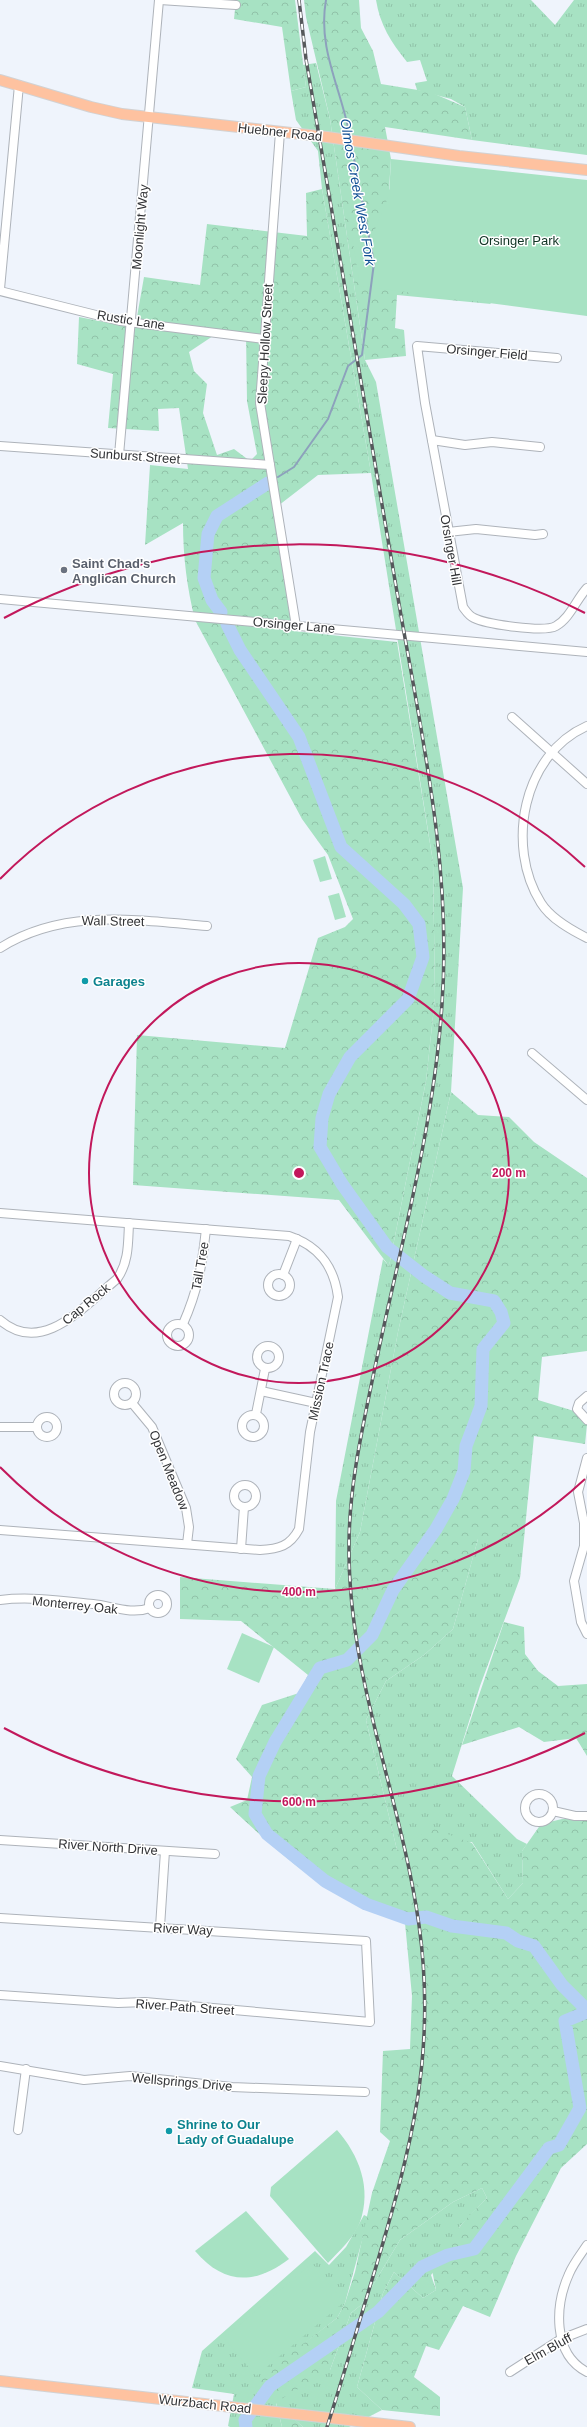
<svg xmlns="http://www.w3.org/2000/svg" width="587" height="2427" font-family="Arial,sans-serif">
	<defs>
		<pattern id="grass-tufts" width="24" height="20" patternUnits="userSpaceOnUse"><rect width="24" height="20" fill="#a7e2c3"/><path d="M3 7l-1-3M5 7V3M7 7l1-3M15 17l-1-3M17 17v-4M19 17l1-3" fill="none" stroke="#90c2a8"/></pattern>
		<pattern id="forest-crowns" width="20" height="18" patternUnits="userSpaceOnUse"><rect width="20" height="18" fill="#a7e2c3"/><path d="M2 6a3 3 0 1 1 6 0M12 15a3 3 0 1 1 6 0" fill="none" stroke="#90c2a8"/></pattern>
	</defs>
	<rect width="100%" height="100%" fill="#eff4fc"/>
	<g fill="url(#grass-tufts)">
		<path d="M376,0H531L555,25L574,0H587V155L472,140L465,107L451,99L417,90L415,83L427,81L420,60L407,62C391,42 380,25 376,0Z"/>
		<path d="M316,63L330,119L365,360L376,382L463,888L451,1092L398,1332L360,1532L335,1589L336,1501L383,1259L389,1266L426,1081L435,998L433,862L371,473L322,189L318,151L296,120L291,91L306,87L303,65Z"/>
		<path d="M478,1539H524L520,1578L480,1686L452,1776L517,1839L527,1844L522,1851L523,1883L508,1899L472,1842L397,1850L366,1720L386,1681L424,1655L453,1629Z"/>
		<path d="M482,2188L487,2198L460,2226L452,2250L431,2275L436,2290L423,2298L394,2272L383,2293L357,2387L382,2410L349,2427H303L276,2403L282,2427H230L228,2426L234,2394L192,2388L202,2351L315,2251L329,2265L346,2247L364,2215L368,2217L366,2226L345,2303L337,2318L305,2343L330,2370L351,2313L361,2305L400,2240L453,2202Z"/>
	</g>
	<g fill="url(#forest-crowns)" fill-rule="evenodd">
		<path d="M236,0H295L306,87L291,91L282,27L234,19Z"/>
		<path d="M304,0H359L361,28L373,51L381,84L430,92L465,107L472,140L385,127L391,159L389,189L491,304L397,295L395,328L404,330L406,356L365,360L330,119L306,17Z"/>
		<path d="M322,189L371,473L318,475L274,509L293,631L397,642L433,862L435,998L426,1081L389,1266L339,1200L133,1185L137,1035L285,1048L318,938L345,927L353,919L328,855L302,819L195,620C187,588 183,557 183,523L145,545L150,465L188,469L179,408L158,409L159,431L108,428L113,374L77,364L79,317L135,328L144,277L200,285L207,224L307,236L306,193ZM222,330L246,333L247,401L257,454L250,461L234,449L217,455L203,413L207,384L194,371L189,352Z"/>
		<path d="M451,1092L478,1115L509,1117L534,1142L587,1178V1351L542,1357L538,1400L574,1411L587,1424L585,1444L534,1436L524,1539H478L453,1629L424,1655L386,1681L366,1720L397,1850L431,1828L472,1843L508,1899L523,1883L522,1851L541,1824L562,1819H587V2144L561,2168L516,2256L490,2317L463,2306L439,2350L426,2346L414,2377L440,2397V2416L382,2410L357,2387L383,2293L394,2272L423,2298L436,2290L430,2260L452,2250C451,2229 473,2213 487,2198L482,2188L453,2202L400,2240L361,2305L351,2313L330,2370L276,2402L303,2427H282L276,2402L258,2385L270,2369L337,2318L345,2303L355,2272L372,2193L390,2141L380,2132L383,2051L410,2049L412,1996L405,1923C377,1907 346,1900 319,1882C287,1860 258,1833 230,1807L247,1800L252,1777L236,1759L262,1705L299,1693L308,1675L241,1621L180,1619V1577L335,1589L360,1532L398,1332Z"/>
		<path d="M504,1622L524,1627L525,1654L538,1671L558,1686L587,1684V1756L576,1738L544,1742L519,1727L462,1745Z"/>
	</g>
	<g fill="#a7e2c3">
		<path d="M391,159L587,180V316L360,286L352,237L371,239L389,195Z"/>
		<path d="M325,856L332,879L320,882L313,860Z"/>
		<path d="M339,893L346,917L335,920L328,896Z"/>
		<path d="M242,1633L274,1647L259,1683L227,1669Z"/>
		<path d="M337,2130C359,2155 372,2188 360,2222C354,2238 339,2251 328,2263L270,2196L271,2187Z"/>
		<path d="M246,2211L289,2259C255,2285 224,2285 195,2251Z"/>
		<path d="M312,2263L344,2302L256,2376L224,2338Z"/>
	</g>
	<g fill="none" stroke-linecap="round" stroke-linejoin="round">
		<g stroke="#8da1bc" stroke-width="2">
			<path d="M326,0C317,49 342,90 350,137"/>
			<path d="M278,477L294,467L328,419L348,366L362,355L374,263L351,143"/>
		</g>
		<g stroke="#b4d0f5" stroke-width="13">
			<path d="M221,612L212,600L204,578L208,534L217,516L268,483"/>
			<path d="M227,624L240,650L299,737L341,847L404,904L419,924L423,957L408,999L350,1057L329,1094L322,1118L320,1147L342,1184L387,1247L424,1276L450,1293L494,1301L501,1312L504,1323L483,1349L481,1406L466,1446L464,1471L453,1499L436,1529L393,1590L372,1635L347,1660L320,1668L275,1742L259,1776L255,1814L267,1834L325,1881L366,1904L408,1919L426,1917L452,1926L506,1933L518,1941L534,1946L562,1985L587,2010"/>
			<path d="M246,2427L245,2420L270,2386L378,2312L422,2267L448,2255L474,2249L549,2148L559,2145L580,2108L565,2021L587,2012"/>
		</g>
		<defs>
			<g id="minor">
				<path d="M160,0L236,5"/>
				<path d="M280,132L260,403L296,626"/>
				<path d="M0,289L19,85"/>
				<path d="M0,291L120,321L264,339"/>
				<path d="M557,358L417,346L425,403L463,607C466,611 469,616 474,618C486,624 544,633 556,626C570,618 576,600 587,588"/>
				<path d="M432,440L465,445L492,442L540,447"/>
				<path d="M0,446L270,465"/>
				<path d="M119,455L159,0"/>
				<path d="M448,532L476,529L535,535L543,534"/>
				<path d="M0,599L587,652"/>
				<path d="M512,717L587,784"/>
				<path d="M587,726C523,754 505,846 541,903C551,919 571,930 587,938"/>
				<path d="M0,948C64,908 136,920 207,926"/>
				<path d="M532,1053L587,1100"/>
				<path d="M0,1213L289,1236C319,1246 334,1266 338,1297L310,1432L299,1529C290,1546 279,1549 260,1550L0,1530"/>
				<circle cx="279" cy="1285" r="11"/>
				<path d="M283,1275L297,1239"/>
				<path d="M0,1320C42,1357 85,1305 117,1279C129,1262 128,1243 129,1223"/>
				<circle cx="178" cy="1335" r="11"/>
				<path d="M183,1324C198,1290 202,1266 206,1229"/>
				<circle cx="268" cy="1357" r="11"/>
				<circle cx="125" cy="1394" r="11"/>
				<path d="M261,1391L316,1403"/>
				<path d="M587,1396L579,1403L577,1409L587,1420"/>
				<path d="M132,1403L152,1427L186,1508L189,1527L187,1544"/>
				<path d="M256,1414L265,1369"/>
				<circle cx="253" cy="1426" r="11"/>
				<circle cx="47" cy="1427" r="10"/>
				<path d="M0,1427H36"/>
				<path d="M587,1458L578,1492L584,1523V1546L574,1581L581,1622L587,1634"/>
				<circle cx="245" cy="1496" r="11"/>
				<path d="M241,1549L244,1507"/>
				<circle cx="158" cy="1604" r="9"/>
				<path d="M0,1600C30,1596 63,1601 93,1604C112,1606 131,1615 150,1608"/>
				<circle cx="539" cy="1808" r="14"/>
				<path d="M553,1811L575,1816H587"/>
				<path d="M0,1840L215,1854"/>
				<path d="M0,1918L366,1941L370,2022L145,2002L118,2003L0,1995"/>
				<path d="M160,1927L165,1851"/>
				<path d="M0,2066L84,2080L130,2076L232,2087L365,2092"/>
				<path d="M18,2130L26,2069"/>
				<path d="M587,2245C581,2254 573,2264 569,2274C555,2305 552,2354 587,2372"/>
				<path d="M510,2372L561,2339L587,2329"/>
			</g>
			<g id="major">
				<path d="M0,80L91,107L122,114L327,137L459,156L587,170"/>
				<path d="M0,2381L410,2427"/>
			</g>
		</defs>
		<use href="#minor" stroke="#aeb3ba" stroke-width="10"/>
		<use href="#major" stroke="#d2d2d3" stroke-width="12"/>
		<use href="#minor" stroke="#fff" stroke-width="8"/>
		<use href="#major" stroke="#fec2a0" stroke-width="10"/>
		<defs>
			<path id="rail" d="M299,0L306,59L319,136C346,290 371,444 398,598C421,733 452,866 442,1004C434,1128 399,1251 374,1372C362,1430 349,1487 349,1546C348,1678 401,1797 419,1925C437,2053 411,2149 375,2270C359,2322 344,2375 327,2427"/>
		</defs>
		<use href="#rail" stroke="#56585c" stroke-width="3.5"/>
		<use href="#rail" stroke="#fff" stroke-width="2" stroke-dasharray="6" stroke-linecap="butt"/>
	</g>
	<g fill="none" stroke="#c2185b" stroke-width="2">
		<circle cx="299" cy="1173" r="210"/>
		<path d="M585 1479A419 419 0 0 1 0 1467M0 879A419 419 0 0 1 585 867"/>
		<path d="M585 1733A629 629 0 0 1 4 1728M4 618A629 629 0 0 1 585 613"/>
	</g>
	<circle fill="#6b7280" stroke="#fff" stroke-width="1.5" cx="64" cy="570" r="4"/>
	<g fill="#0f9aa8" stroke="#fff" stroke-width="1.5">
		<circle cx="85" cy="981" r="4"/>
		<circle cx="169" cy="2131" r="4"/>
	</g>
	<g text-anchor="middle" dominant-baseline="central" stroke-width="3" stroke-linejoin="round" paint-order="stroke">
		<g font-size="13" fill="#323336" stroke="#fff">
			<text transform="translate(280 132) rotate(6)">Huebner Road</text>
			<text transform="translate(140 227) rotate(-85)">Moonlight Way</text>
			<text transform="translate(131 320) rotate(9)">Rustic Lane</text>
			<text transform="translate(265 344) rotate(-87)">Sleepy Hollow Street</text>
			<text transform="translate(487 352) rotate(5)">Orsinger Field</text>
			<text transform="translate(135 456) rotate(4)">Sunburst Street</text>
			<text transform="translate(451 550) rotate(80)">Orsinger Hill</text>
			<text transform="translate(294 625) rotate(5)">Orsinger Lane</text>
			<text transform="translate(113 921) rotate(1)">Wall Street</text>
			<text transform="translate(200 1266) rotate(-80)">Tall Tree</text>
			<text transform="translate(86 1304) rotate(-39)">Cap Rock</text>
			<text transform="translate(321 1381) rotate(-78)">Mission Trace</text>
			<text transform="translate(169 1470) rotate(68)">Open Meadow</text>
			<text transform="translate(75 1605) rotate(6)">Monterrey Oak</text>
			<text transform="translate(108 1847) rotate(4)">River North Drive</text>
			<text transform="translate(183 1929) rotate(3)">River Way</text>
			<text transform="translate(185 2007) rotate(4)">River Path Street</text>
			<text transform="translate(182 2082) rotate(5)">Wellsprings Drive</text>
			<text transform="translate(548 2349) rotate(-29)">Elm Bluff</text>
			<text transform="translate(205 2404) rotate(6)">Wurzbach Road</text>
		</g>
		<g font-size="13" fill="#103424" stroke="#fff">
			<text x="519" y="240">Orsinger Park</text>
		</g>
		<g font-size="13" font-weight="bold" fill="#5b616d" stroke="#fff" text-anchor="start">
			<text x="72" y="563">Saint Chad's<tspan x="72" dy="15">Anglican Church</tspan></text>
		</g>
		<g font-size="13" font-weight="bold" fill="#0d838f" stroke="#fff" text-anchor="start">
			<text x="93" y="981">Garages</text>
			<text x="177" y="2124">Shrine to Our<tspan x="177" dy="15">Lady of Guadalupe</tspan></text>
		</g>
		<g font-size="14" font-style="italic" fill="#104f94" stroke="#fff">
			<text transform="translate(358 192) rotate(80)">Olmos Creek West Fork</text>
		</g>
	</g>
	<circle cx="299" cy="1173" r="6" fill="#c2185b" stroke="#fff" stroke-width="2"/>
	<g font-size="12" text-anchor="middle" font-weight="bold" fill="#c2185b" stroke="#fff" stroke-width="3" stroke-linejoin="round" paint-order="stroke">
		<text x="509" y="1177">200 m</text>
		<text x="299" y="1596">400 m</text>
		<text x="299" y="1806">600 m</text>
	</g>
</svg>
